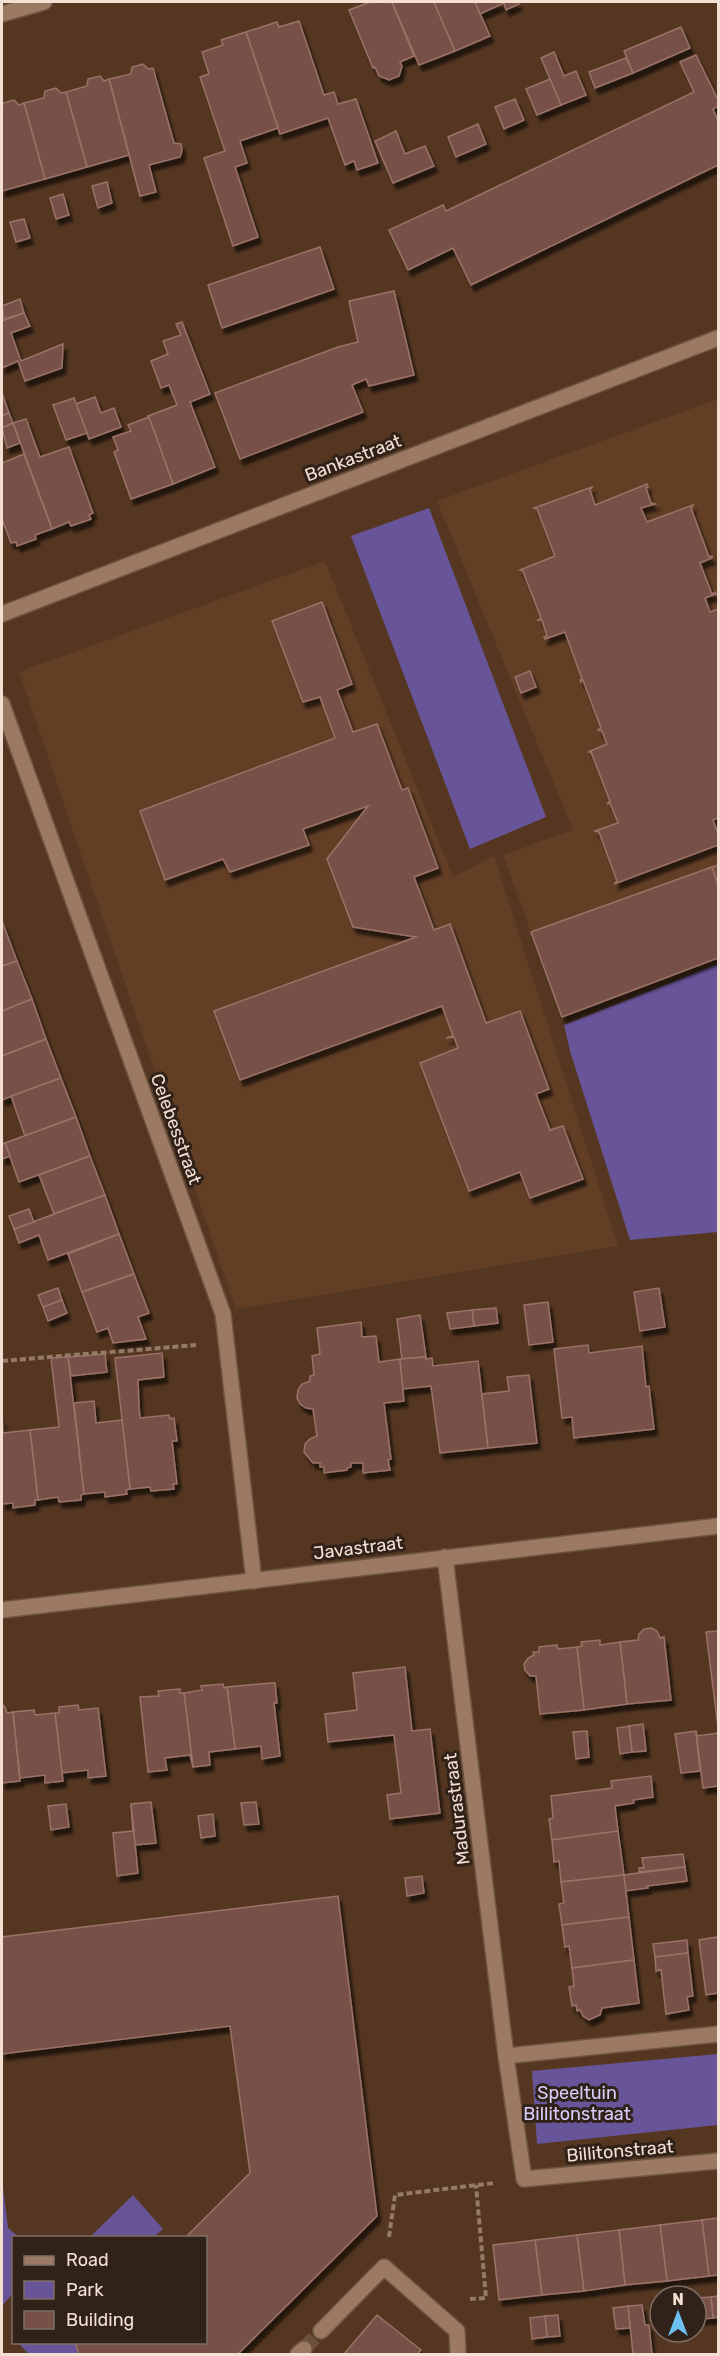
<svg xmlns="http://www.w3.org/2000/svg" width="720" height="2356" font-family="Rubik,sans-serif">
	<defs>
		<filter id="shadow"><feDropShadow dx="3.5" dy="6" stdDeviation="1.5" flood-color="#0009"/></filter>
	</defs>
	<rect width="100%" height="100%" fill="#553721"/>
	<g fill="#623e25">
		<path d="M718,399V958L562,1017L503,855L573,830L437,501Z"/>
		<path d="M325,561L453,877L494,856L618,1246L236,1309L19,672Z"/>
	</g>
	<g fill="#685498">
		<path d="M429,508L546,817L470,849L351,536Z"/>
		<path d="M718,964V1232L630,1240L570,1051L564,1025Z"/>
		<path d="M718,2054V2125L537,2144L532,2071Z"/>
		<path d="M2,2179L8,2228L19,2237L14,2238L13,2293L3,2305Z"/>
		<path d="M133,2195L163,2229L154,2237H90Z"/>
		<path d="M18,2343H75L79,2354H29Z"/>
	</g>
	<g fill="#775147" stroke="#9a7267" stroke-width="1.5" filter="url(#shadow)">
		<path d="M370,2H392L414,56L400,62L402,66L399,76L389,80L379,76L375,67L373,68L349,10Z"/>
		<path d="M392,2H434L455,51L419,65Z"/>
		<path d="M434,2H475L490,36L455,51Z"/>
		<path d="M475,2H518L519,4L506,10L504,3L480,14Z"/>
		<path d="M299,21L324,95L334,92L338,104L356,99L378,163L357,170L354,161L345,165L328,118L280,134L246,32L277,22L279,27Z"/>
		<path d="M681,27L690,48L633,73L624,51Z"/>
		<path d="M246,32L278,128L240,141L247,163L235,167L258,237L233,246L204,158L225,151L200,77L209,74L202,52L223,45L221,40Z"/>
		<path d="M554,52L564,76L576,71L586,95L561,105L541,58Z"/>
		<path d="M696,55L718,100V106L713,109L718,121V165L471,285L453,248L408,270L389,230L443,205L446,211L694,92L680,62Z"/>
		<path d="M626,58L633,73L595,88L589,72Z"/>
		<path d="M143,64L148,69L153,68L174,143L181,144L182,151L180,157L149,165L156,192L140,196L109,79L131,74L132,67Z"/>
		<path d="M100,76L104,81L109,79L129,155L87,167L66,92L87,86L88,79Z"/>
		<path d="M550,79L561,105L537,115L526,89Z"/>
		<path d="M56,88L61,93L66,92L87,167L45,179L24,103L44,98L45,91Z"/>
		<path d="M515,99L524,120L504,129L495,107Z"/>
		<path d="M14,100L19,105L24,103L45,179L2,191V109L3,103Z"/>
		<path d="M478,124L486,144L456,157L448,137Z"/>
		<path d="M396,131L405,154L425,146L434,166L393,183L375,141Z"/>
		<path d="M107,182L112,203L98,208L92,186Z"/>
		<path d="M63,194L69,215L56,219L50,198Z"/>
		<path d="M24,219L30,238L16,242L10,222Z"/>
		<path d="M320,247L334,289L222,328L208,285Z"/>
		<path d="M394,291L414,375L369,386L366,379L352,385L363,412L240,459L215,393L338,347L358,342L349,301Z"/>
		<path d="M20,299L24,313L4,319L2,306Z"/>
		<path d="M24,313L30,326L11,333L21,361L63,344L62,368L25,381L18,361L2,368V321Z"/>
		<path d="M182,322L210,394L190,402L215,467L173,484L148,416L177,405L169,385L161,388L151,361L168,354L163,341L181,335L176,324Z"/>
		<path d="M2,393L9,413L2,416Z"/>
		<path d="M95,397L101,413L114,408L121,427L89,439L76,404Z"/>
		<path d="M74,398L87,433L66,440L53,405Z"/>
		<path d="M9,413L13,423L2,428V416Z"/>
		<path d="M149,417L173,484L131,499L114,452L118,450L113,437L131,431L128,425Z"/>
		<path d="M26,419L40,457L69,447L93,513L89,515L91,519L71,526L69,522L52,529L13,423Z"/>
		<path d="M13,423L20,443L7,448L2,428Z"/>
		<path d="M24,454L52,529L35,535L36,539L17,546L16,542L11,543L2,519V463Z"/>
		<path d="M647,484L648,487L646,488L651,503L655,504L641,508L647,522L693,505L691,508L709,557L712,556V558L700,563L712,594L715,592L716,594L705,598L710,612L718,609V818L713,820L718,834V845L614,884L617,881L599,832L595,831L618,823L610,803L607,804L610,801L591,752H588L607,744L602,731L598,730L601,728L583,680L581,682L580,680L582,679L565,632L545,639L544,637L547,636L542,620H538L541,618L523,571L520,570L555,556L537,509L534,508L592,487L590,490L595,505Z"/>
		<path d="M322,602L352,684L337,690L353,732L377,724L402,790L408,788L438,868L414,877L434,930L450,924L486,1023L520,1011L549,1089L536,1094L550,1130L563,1126L583,1179L530,1198L520,1172L469,1191L420,1063L458,1048L454,1037L446,1038L453,1036L442,1006L240,1080L214,1011L416,937L353,927L327,859L368,806L303,829L309,845L230,872L223,859L165,880L140,811L335,738L320,697L303,702L272,621Z"/>
		<path d="M530,671L536,687L521,693L515,677Z"/>
		<path d="M718,865V885L712,867Z"/>
		<path d="M712,867L718,885V958L562,1017L531,932Z"/>
		<path d="M2,921L17,961L2,966Z"/>
		<path d="M17,961L32,999L2,1011V966Z"/>
		<path d="M32,999L46,1039L2,1056V1011Z"/>
		<path d="M46,1039L61,1078L2,1100V1056Z"/>
		<path d="M61,1078L76,1117L25,1136L11,1096Z"/>
		<path d="M76,1117L90,1156L19,1182L5,1143Z"/>
		<path d="M5,1143L10,1156L2,1159V1144Z"/>
		<path d="M90,1156L105,1195L54,1214L39,1175Z"/>
		<path d="M105,1195L119,1234L48,1260L39,1235L19,1243L14,1229Z"/>
		<path d="M29,1209L34,1222L14,1229L9,1216Z"/>
		<path d="M119,1234L134,1274L82,1292L68,1254Z"/>
		<path d="M134,1274L149,1313L138,1317L146,1339L113,1343L108,1328L97,1332L82,1292Z"/>
		<path d="M58,1288L62,1300L43,1307L38,1295Z"/>
		<path d="M659,1288L665,1327L640,1331L634,1292Z"/>
		<path d="M62,1300L67,1313L48,1321L43,1307Z"/>
		<path d="M548,1302L553,1342L529,1345L524,1305Z"/>
		<path d="M496,1308L498,1323L474,1326L472,1310Z"/>
		<path d="M472,1310L474,1326L450,1329L447,1313Z"/>
		<path d="M420,1315L426,1357L402,1359L397,1319Z"/>
		<path d="M361,1322L362,1337L376,1336L379,1362L400,1359L404,1401L384,1403L391,1459L388,1460L390,1470L363,1473V1463H351V1467L347,1468V1470L324,1473V1467H320V1463H313L304,1452L305,1444L310,1439L317,1436L313,1409L306,1408L300,1404L297,1398L298,1390L302,1384L310,1381V1376L314,1375L312,1356L320,1354L317,1328Z"/>
		<path d="M588,1345L589,1353L642,1346L646,1387L649,1386L654,1429L574,1438L572,1417L562,1418L554,1349Z"/>
		<path d="M162,1353L164,1377L138,1380L139,1406L140,1418L169,1415L170,1419L174,1418L177,1441H172L177,1484H173L174,1489L151,1491L150,1487L130,1489L115,1358Z"/>
		<path d="M105,1354L107,1372L71,1376L68,1357Z"/>
		<path d="M68,1357L84,1494L81,1495V1500L59,1502L58,1497L38,1500L30,1430L59,1427L51,1358Z"/>
		<path d="M426,1357V1359L432,1358L433,1366L478,1361L488,1448L440,1453L431,1386L403,1389L400,1359Z"/>
		<path d="M529,1375L537,1443L488,1448L482,1394L509,1391L507,1377Z"/>
		<path d="M94,1401L96,1423L122,1420L130,1489L126,1490L127,1494L105,1497V1492L84,1494L74,1403Z"/>
		<path d="M2,1417L3,1433L30,1430L38,1500H35V1505L13,1508V1503L2,1504Z"/>
		<path d="M651,1628L657,1631L660,1638L664,1637L671,1700L627,1704L620,1642L638,1640L639,1634L644,1629Z"/>
		<path d="M718,1631V1727L706,1632Z"/>
		<path d="M600,1640V1645L620,1642L627,1704L584,1710L577,1647L582,1646L581,1642Z"/>
		<path d="M557,1645L558,1649L577,1647L584,1710L540,1714L536,1676H530L525,1670L524,1664L528,1658L534,1655L533,1652H539V1647Z"/>
		<path d="M405,1667L412,1731L430,1729L440,1813L390,1819L387,1795L401,1793L394,1735L328,1742L325,1714L357,1710L353,1673Z"/>
		<path d="M271,1683H275L277,1703H274L280,1756L262,1759L261,1746L235,1749L227,1687Z"/>
		<path d="M223,1684L224,1688L227,1687L235,1749L209,1752L210,1765L193,1767L184,1693L202,1690L201,1686Z"/>
		<path d="M180,1689V1693H184L193,1767L190,1755L165,1758L167,1770L148,1772L140,1697L159,1696L158,1691Z"/>
		<path d="M2,1704L5,1707L7,1713L13,1712L20,1781L2,1783Z"/>
		<path d="M78,1705L79,1710L98,1708L106,1776L88,1778V1770L61,1773L55,1713H59V1707Z"/>
		<path d="M34,1710L35,1715L55,1713L63,1781L45,1783V1775L20,1778L13,1712Z"/>
		<path d="M643,1724L646,1751L632,1752L629,1726Z"/>
		<path d="M629,1726L632,1752L620,1754L617,1728Z"/>
		<path d="M587,1731L589,1757L576,1759L573,1732Z"/>
		<path d="M696,1731L700,1771L681,1773L675,1734Z"/>
		<path d="M696,1731L697,1736L718,1733V1786L703,1788Z"/>
		<path d="M651,1776L653,1797L633,1800L634,1803L615,1806L618,1831L552,1840L549,1819L553,1818L551,1796L612,1788L611,1781Z"/>
		<path d="M151,1802L156,1843L135,1845L131,1804Z"/>
		<path d="M256,1802L259,1824L244,1825L241,1803Z"/>
		<path d="M66,1804L69,1827L51,1830L48,1806Z"/>
		<path d="M131,1804L138,1873L117,1876L113,1833L133,1831Z"/>
		<path d="M213,1814L215,1836L201,1838L198,1816Z"/>
		<path d="M618,1831L624,1875L561,1882L559,1861L554,1862L552,1840Z"/>
		<path d="M683,1854L685,1867L639,1872V1868H644L642,1858Z"/>
		<path d="M685,1867L687,1881L647,1886L648,1888L625,1891L624,1875Z"/>
		<path d="M624,1875L629,1917L562,1925L559,1904L564,1903L561,1882Z"/>
		<path d="M422,1876L424,1893L407,1896L405,1878Z"/>
		<path d="M338,1896L377,2216L238,2354H79L75,2342H206V2238H185L250,2173L230,2026L2,2054V1937Z"/>
		<path d="M629,1917L634,1960L572,1968L569,1946L565,1947L562,1925Z"/>
		<path d="M718,1937V1993L706,1995L699,1940Z"/>
		<path d="M687,1940L688,1953L655,1957L653,1944Z"/>
		<path d="M688,1953L693,1996L687,1997L689,2010L666,2014L661,1970L656,1971L655,1957Z"/>
		<path d="M634,1960L639,2003L602,2008L600,2015L589,2020L583,2016L580,2010L577,2011L576,2005L572,2006L569,1987L574,1986L572,1968Z"/>
		<path d="M718,2218V2275L709,2276L702,2220Z"/>
		<path d="M702,2220L709,2276L667,2281L660,2225Z"/>
		<path d="M660,2225L667,2281L625,2285L619,2230Z"/>
		<path d="M619,2230L625,2285L584,2291L577,2235Z"/>
		<path d="M577,2235L584,2291L542,2295L535,2240Z"/>
		<path d="M535,2240L542,2295L499,2300L493,2245Z"/>
		<path d="M718,2296V2317L713,2318L711,2297Z"/>
		<path d="M711,2297L713,2318L700,2319L697,2298Z"/>
		<path d="M642,2305L645,2325H649L652,2354H633L628,2306Z"/>
		<path d="M628,2306L630,2328L616,2329L613,2308Z"/>
		<path d="M377,2315L421,2350L417,2354H344Z"/>
		<path d="M558,2315L560,2336L547,2337L545,2316Z"/>
		<path d="M545,2316L547,2337L532,2339L530,2318Z"/>
	</g>
	<g fill="none" stroke-linecap="round" stroke-linejoin="round">
		<path stroke="#6d503c" stroke-width="15" stroke-dasharray="15 8" stroke-linecap="butt" d="M304,2349L321,2331"/>
		<defs>
			<g id="minor">
				<path d="M2,14L44,2"/>
				<path d="M2,614L718,338"/>
				<path d="M2,704L223,1314L254,1581"/>
				<path d="M445,1557L506,2056L718,2034"/>
				<path d="M2,1610L718,1526"/>
				<path d="M506,2056L524,2179L718,2161"/>
				<path d="M321,2331L384,2267L457,2331L458,2354"/>
				<path d="M298,2354L304,2349"/>
			</g>
		</defs>
		<use href="#minor" stroke="#6d5440" stroke-width="18"/>
		<g stroke="#947b68" stroke-width="4" stroke-dasharray="6 3" stroke-linecap="butt">
			<path d="M2,1361L196,1345"/>
			<path d="M389,2237L395,2195L494,2183"/>
			<path d="M470,2299L486,2298L476,2185"/>
		</g>
		<use href="#minor" stroke="#9b7962" stroke-width="15"/>
	</g>
	<g text-anchor="middle" dominant-baseline="central" stroke-width="6" stroke-linejoin="round" paint-order="stroke">
		<g font-size="18" fill="#f3e0d3" stroke="#302218">
			<text transform="translate(353 458) rotate(-21)">Bankastraat</text>
			<text transform="translate(176 1129) rotate(70)">Celebesstraat</text>
			<text transform="translate(358 1548) rotate(-7)">Javastraat</text>
			<text transform="translate(457 1809) rotate(-97)">Madurastraat</text>
			<text transform="translate(620 2151) rotate(-5)">Billitonstraat</text>
		</g>
		<g font-size="18" fill="#d9cefc" stroke="#302218">
			<text x="577" y="2093">Speeltuin<tspan x="577" dy="21">Billitonstraat</tspan></text>
		</g>
	</g>
	<rect width="720" height="2356" fill="none" stroke="#f3e0d3" stroke-width="6"/>
	<rect x="12" y="2236" width="195" height="108" fill="#302218" stroke="#7e6e63" stroke-width="1.5"/>
	<rect x="24" y="2256" width="30" height="9" fill="#9b7962" stroke="#7e6e63" stroke-width="1.5"/>
	<text x="66" y="2266" font-size="18" fill="#f3e0d3">Road</text>
	<rect x="24" y="2281" width="30" height="18" fill="#685498" stroke="#7e6e63" stroke-width="1.5"/>
	<text x="66" y="2296" font-size="18" fill="#f3e0d3">Park</text>
	<rect x="24" y="2311" width="30" height="18" fill="#775147" stroke="#7e6e63" stroke-width="1.5"/>
	<text x="66" y="2326" font-size="18" fill="#f3e0d3">Building</text>
	<g transform="translate(678 2314)"><circle r="28" fill="#302218" stroke="#7e6e63" stroke-width="1.5"/>
	<path d="M0-4.5L10 22L0 15L-10 22Z" fill="#6dc2f3"/>
	<text y="-9" font-size="16" font-weight="bold" text-anchor="middle" fill="#f3e0d3">N</text>
	</g>
</svg>
